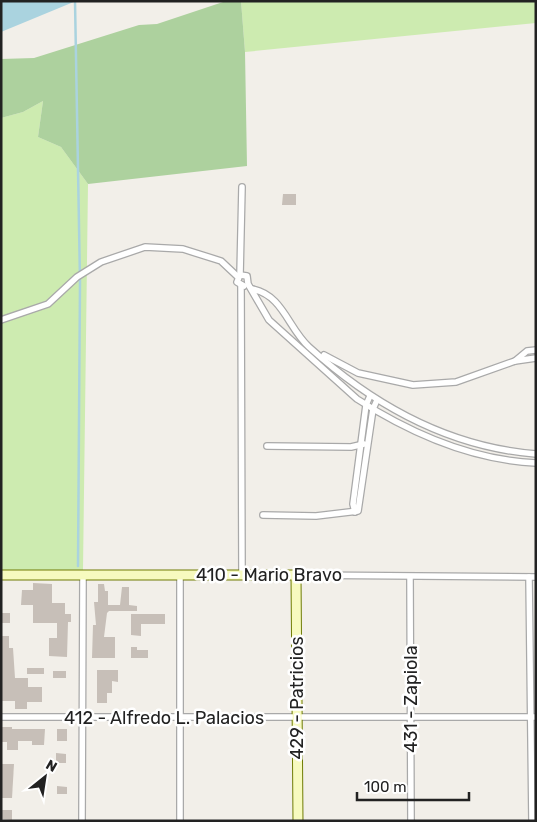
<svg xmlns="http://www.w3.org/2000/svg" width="537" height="822" font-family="Rubik,sans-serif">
	<rect width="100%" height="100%" fill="#f2efe9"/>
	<g fill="#cdebb0">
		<path d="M241,1H536V23L245,52Z"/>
		<path d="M43,101L38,137L61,147L88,184L83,570H1V118L23,112Z"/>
	</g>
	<path fill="#add19e" d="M226,1H241L245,52L247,166L88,184L61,147L38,137L43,101L23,112L1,118V59L34,58L139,25L157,24Z"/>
	<path fill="#aad3df" d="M1,1H76L1,32Z"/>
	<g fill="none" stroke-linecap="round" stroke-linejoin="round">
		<path stroke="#aad3df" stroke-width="2.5" d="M75,1L80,281L78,566"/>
	</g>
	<g fill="#c7bfb8">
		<path d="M283,194H296V205H282Z"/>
		<path d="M33,583L52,584V603H65V614H71V622H68L67,657L49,656V638H57V623H33V605H21L22,590H33Z"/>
		<path d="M98,584H104L105,591H108V605H120L122,587H129V605L137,606V611H109L107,613L104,637H115V658H92L93,625H96L94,602H98Z"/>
		<rect x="2" y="613" width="8" height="10"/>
		<path d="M131,614H165V624H141V636L131,635Z"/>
		<path d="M1,636H9V648H13L15,678H28V687H42V702H27V709H15V701H1Z"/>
		<path d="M131,647H137V650H148V658H131Z"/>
		<rect x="27" y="668" width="17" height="6"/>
		<path d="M97,670H118V682L112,681V693H107V703H97Z"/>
		<rect x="53" y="671" width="13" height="7"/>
		<path d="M1,727H12V729H45L44,745H32V741H18V750H7V742H1Z"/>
		<rect x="57" y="729" width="10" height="12"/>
		<path d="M56,753L66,754V763H56Z"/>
		<path d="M1,764H14L12,798H1Z"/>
		<path d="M57,786L67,787V794H57Z"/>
		<path d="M1,810H12V820L1,819Z"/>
	</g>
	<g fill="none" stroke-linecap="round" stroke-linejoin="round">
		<defs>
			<g id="street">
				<path d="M242,187L240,275L237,282L244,286"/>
				<path d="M240,275L247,276L248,284L269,320L357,399C410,433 472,460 536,463"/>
				<path d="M241,286L242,575"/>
				<path d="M252,289C283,295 288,328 309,347C373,405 448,447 536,454"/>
				<path d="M1,320L48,304L77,277L101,262L145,247L183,249L221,261L238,277"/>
				<path d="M324,355L358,373L413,385L456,382L515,361L536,358"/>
				<path d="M515,361L527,351L536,350"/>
				<path d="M267,446L351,447L364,444"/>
				<path d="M355,512L353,504L366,405L370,396"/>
				<path d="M263,515L316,516L358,511L373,409L377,400"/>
				<path d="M296,575L536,577"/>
				<path d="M410,577L411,821"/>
				<path d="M529,577L532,821"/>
				<path d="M1,717H536"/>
				<path d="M82,821L83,575"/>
				<path d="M180,821V575"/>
			</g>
			<path id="secondary" d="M1,575H296L298,821"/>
		</defs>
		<use href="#street" stroke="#a9a9a9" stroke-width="8"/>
		<use href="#secondary" stroke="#707d05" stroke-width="11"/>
		<use href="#street" stroke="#fff" stroke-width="5.5"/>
		<use href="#secondary" stroke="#f7fabf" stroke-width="9"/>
	</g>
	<g text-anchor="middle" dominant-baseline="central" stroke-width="5" stroke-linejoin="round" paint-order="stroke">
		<g font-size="18" fill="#222" stroke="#fff">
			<text x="269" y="575">410 - Mario Bravo</text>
			<text transform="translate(297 698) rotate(-90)">429 - Patricios</text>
			<text transform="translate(411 699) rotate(-90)">431 - Zapiola</text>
			<text x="164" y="718">412 - Alfredo L. Palacios</text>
		</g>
	</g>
	<rect width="537" height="822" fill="none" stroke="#222222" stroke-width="5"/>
	<g transform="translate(45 777) rotate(30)" stroke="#ffffff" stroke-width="4" paint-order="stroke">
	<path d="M0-4L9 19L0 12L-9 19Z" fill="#222222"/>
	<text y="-8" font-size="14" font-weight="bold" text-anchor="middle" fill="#222222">N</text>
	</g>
	<path d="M357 792v8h112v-8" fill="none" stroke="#222222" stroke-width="2.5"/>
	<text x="364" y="792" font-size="15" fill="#222222" stroke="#ffffff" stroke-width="4" paint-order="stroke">100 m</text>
</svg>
